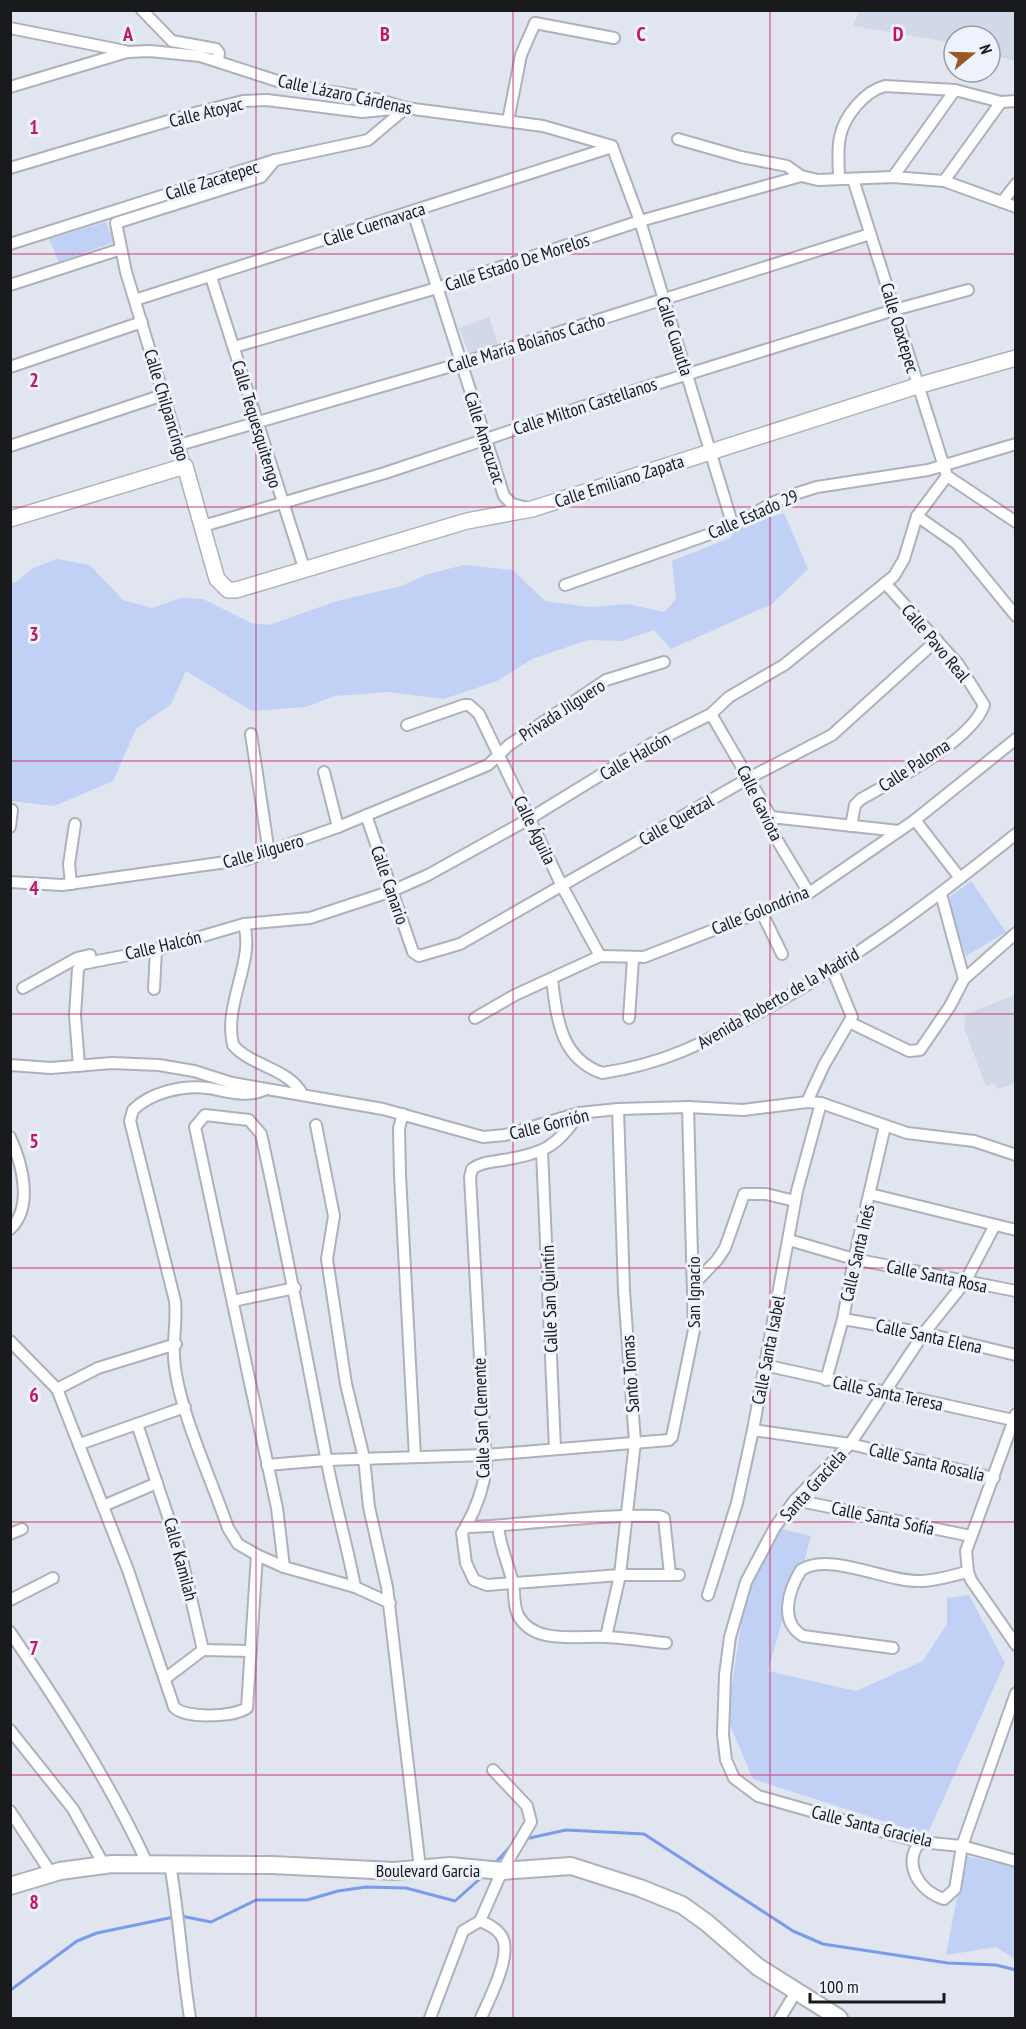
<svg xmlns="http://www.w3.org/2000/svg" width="1026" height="2029" font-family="'PT Sans Narrow',sans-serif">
	<rect width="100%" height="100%" fill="#e0e5ef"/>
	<g fill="#d1d9e9">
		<path d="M860,10L1015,11V61L990,54V36H954V43L853,26Z"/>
		<path d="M489,317L498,344L469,354L459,328Z"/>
		<path d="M1015,995V1083L998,1089L994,1083L986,1087L964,1027L966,1014Z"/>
	</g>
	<g fill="#c0d1f5">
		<path d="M106,222L114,242L59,262L49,239Z"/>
		<path d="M784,513L808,569L772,604L671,649L654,630L622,641L588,640L532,659L497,681L444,699L389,692L335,696L305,707L252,711L186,671L171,704L136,729L113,781L54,806L11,801L10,583L16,582L33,568L57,559L90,565L123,600L152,608L180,598L203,599L251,623L269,625L337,601L401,586L428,574L464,565L513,570L545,601L590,607L628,604L664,612L676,599L672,561L730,538L736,527Z"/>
		<path d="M971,881L1006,932L966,956L946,900Z"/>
		<path d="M777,1528L811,1536L803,1566L795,1575L768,1671L856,1691L923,1661L947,1624V1598L969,1595L1005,1663L927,1835L753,1779L727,1718L745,1598Z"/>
		<path d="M965,1856L1015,1867V1959L996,1947L946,1955Z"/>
	</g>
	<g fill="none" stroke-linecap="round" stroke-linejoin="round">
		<g stroke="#799cea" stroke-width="3">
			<path d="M525,1839L566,1830L644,1834L793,1931L823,1944L948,1963L996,1965L1016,1970"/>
			<path d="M496,1862L511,1846"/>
			<path d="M181,1916L211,1922L256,1900H307L338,1891L366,1887L406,1888L455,1901L483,1876"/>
			<path d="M12,1989L77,1941L97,1933L174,1917"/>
		</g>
		<defs>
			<g id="street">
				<path d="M142,10L172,41L216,49L219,53L218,60"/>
				<path d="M10,28L125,51"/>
				<path d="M10,87L127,52L150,51L200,56L290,85L376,99L406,108L543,126L612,146"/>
				<path d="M508,121L521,55L535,23L614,38"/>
				<path d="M678,139L741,157L787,166L801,176L818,180L893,177L944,181L1016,207"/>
				<path d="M612,146L640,221L733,526"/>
				<path d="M10,168L195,113L243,101L267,100L362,112L403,108"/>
				<path d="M893,177L955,90"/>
				<path d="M839,179C839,166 837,150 840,137C844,116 865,91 885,86L955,90L1001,102L1016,101"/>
				<path d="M853,179L946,473"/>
				<path d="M944,181L1001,102"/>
				<path d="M1002,202L1016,184"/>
				<path d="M413,212L504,496L512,504L528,508"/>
				<path d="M10,244L275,160L368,140L406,108"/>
				<path d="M211,277L305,571"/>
				<path d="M10,285L121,249"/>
				<path d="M135,300L612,147"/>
				<path d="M234,347L437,288L640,221L801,176"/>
				<path d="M10,367L142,322"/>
				<path d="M179,445L462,363L870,234"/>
				<path d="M10,446L163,395"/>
				<path d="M185,466L126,272L116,223L261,177L275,160"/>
				<path d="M947,476L1016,522"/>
				<path d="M917,516L957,544L1016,616"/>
				<path d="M203,526L385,473L579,408L894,310L968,290"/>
				<path d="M565,585L733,526L774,502L798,493L817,487L928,470L1016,444"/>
				<path d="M711,714L771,817L774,835L809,893"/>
				<path d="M407,725L464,705H469L479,714L562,886L600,956"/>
				<path d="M251,734L269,853"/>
				<path d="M324,772L338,827"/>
				<path d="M366,815L413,952L419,956L460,944L749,778L832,735L937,640"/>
				<path d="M771,817L899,831"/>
				<path d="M915,820L960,878"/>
				<path d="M851,826L855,805L861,799C893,781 973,740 984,705L958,664L885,583"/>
				<path d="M10,827L12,810"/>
				<path d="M10,882L62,885L248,859L338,827L488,765L509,745L606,680L664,662"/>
				<path d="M71,884L69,864L75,824"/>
				<path d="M941,894L964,979"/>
				<path d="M761,911L782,954"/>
				<path d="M244,924C255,962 223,1004 233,1045C252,1067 289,1068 303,1095"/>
				<path d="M552,980C557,1018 560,1058 602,1073C664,1064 704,1043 758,1013C850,963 934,900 1016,834"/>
				<path d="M23,988L77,958L90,955"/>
				<path d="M154,989L156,949"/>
				<path d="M475,1018L515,995L600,956L644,957L809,893L915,820L1016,739"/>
				<path d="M629,1018L633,959"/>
				<path d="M851,1023L909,1051L920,1050L950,1006L964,979L1016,933"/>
				<path d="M10,1065L51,1068L112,1063L159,1065L194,1071L232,1083L383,1109L483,1137L505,1135L579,1113L618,1109L688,1107L743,1110L807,1102L821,1103L907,1133L974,1141L1016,1155"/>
				<path d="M79,1066L75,1015L78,969L82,964L159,949L244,924L310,918L392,891L428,875L529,819L651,744L711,714L729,697L784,665L894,576L904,559L917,516L947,476"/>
				<path d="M264,1090C246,1098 227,1091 208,1088C183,1085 151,1092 133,1110L130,1121L175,1301C177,1320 173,1338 174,1356C176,1405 212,1480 228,1528L238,1544L257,1555L284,1567L355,1587L390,1603"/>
				<path d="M807,1102L824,1065L852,1017L833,971"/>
				<path d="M579,1113C558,1147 542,1154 503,1160C492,1162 481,1162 472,1169L470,1177L486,1467C483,1492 475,1512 462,1533L466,1563L474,1580L487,1585L620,1575H679"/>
				<path d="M403,1114L399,1128L400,1175L415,1457"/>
				<path d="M316,1125L334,1216L327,1259L346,1384L364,1458L369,1507L387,1587L420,1868"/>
				<path d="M10,1137C22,1163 34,1207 10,1229"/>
				<path d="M542,1151L555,1448"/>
				<path d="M870,1194L1016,1230"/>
				<path d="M995,1225L965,1282L924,1333L850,1444L795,1500L775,1527L746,1582L730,1637L725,1675L723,1735L726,1760L734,1778L758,1796L920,1842L962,1846L1016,1861"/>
				<path d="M789,1240L854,1259L1016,1291"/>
				<path d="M694,1284L717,1260L725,1248L744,1194H766L795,1201"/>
				<path d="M233,1301L295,1288"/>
				<path d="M843,1319L924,1333L1016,1355"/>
				<path d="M10,1341L57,1389L128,1570L174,1707C185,1719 233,1717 247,1708L257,1555"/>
				<path d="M764,1365L1013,1420"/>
				<path d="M826,1380L843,1319L854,1259L885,1126"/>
				<path d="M57,1389L98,1368L176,1344"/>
				<path d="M1016,1414L966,1551L968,1572L971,1580L1016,1645"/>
				<path d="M137,1424L181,1555L203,1650"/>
				<path d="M753,1430L850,1444L994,1478"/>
				<path d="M80,1444L185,1407"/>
				<path d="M267,1465L326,1460L486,1455L669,1440L672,1437L694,1330L688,1107"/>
				<path d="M795,1500L971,1536"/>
				<path d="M103,1506L157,1483"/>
				<path d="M498,1526C500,1547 508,1563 513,1583C515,1593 513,1605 518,1615C534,1646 579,1635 607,1637C626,1638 646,1641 666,1643"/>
				<path d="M466,1527C530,1525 595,1514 659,1516L664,1518L670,1574"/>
				<path d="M10,1534L22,1529"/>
				<path d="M284,1567L277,1508L195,1127L205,1115L249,1120L261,1134C285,1242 305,1349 326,1457C334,1501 347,1544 355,1587"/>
				<path d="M708,1595L737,1503L753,1430L797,1191L821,1103"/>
				<path d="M10,1600L53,1578"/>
				<path d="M10,1632C61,1707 109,1781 147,1863"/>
				<path d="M606,1637L620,1575L635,1442L624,1291L618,1109"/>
				<path d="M893,1648L803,1636C779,1622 788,1591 801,1570C830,1551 887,1583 921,1581C936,1581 953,1575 968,1572"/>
				<path d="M203,1650L251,1651"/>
				<path d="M166,1678L203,1650"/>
				<path d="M10,1730L73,1809L104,1865"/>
				<path d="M10,1811L51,1873"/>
				<path d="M920,1842C902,1864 919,1891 944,1899L955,1889L962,1846L1016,1693"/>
				<path d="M170,1864C179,1916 182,1967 190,2018"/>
				<path d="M480,1921L502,1871L531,1822L527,1806L493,1770"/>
				<path d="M430,2018L463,1931L480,1921C487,1924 495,1927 500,1934C515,1951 489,1999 481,2018"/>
				<path d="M780,2018L796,1992"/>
			</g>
			<path id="secondary" d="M10,519L185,466L217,579L228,590H236L467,521L532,509L917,386L1016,358"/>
			<path id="primary" d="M10,1886L60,1871L112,1864L272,1865L394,1871L450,1866L502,1871L571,1866L640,1888L682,1905L707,1923L758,1967L839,2018"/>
		</defs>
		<use href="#street" stroke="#adb1ba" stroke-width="14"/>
		<use href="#secondary" stroke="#adb1ba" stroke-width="18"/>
		<use href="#primary" stroke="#adb1ba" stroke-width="20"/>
		<use href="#street" stroke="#fff" stroke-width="10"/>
		<use href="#secondary" stroke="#fff" stroke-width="15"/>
		<use href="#primary" stroke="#fff" stroke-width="16"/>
	</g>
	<path fill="none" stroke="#c2185b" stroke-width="1.5" stroke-opacity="0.55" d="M256,10V2018M513,10V2018M770,10V2018M10,254H1016M10,507H1016M10,761H1016M10,1014H1016M10,1268H1016M10,1522H1016M10,1775H1016"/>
	<g text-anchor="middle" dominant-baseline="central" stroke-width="6" stroke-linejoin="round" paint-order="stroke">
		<g font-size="18" fill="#181a1d" stroke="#eef2fc">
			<text transform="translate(345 94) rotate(12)">Calle Lázaro Cárdenas</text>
			<text transform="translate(206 112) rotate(-14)">Calle Atoyac</text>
			<text transform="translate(212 180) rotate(-17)">Calle Zacatepec</text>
			<text transform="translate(374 224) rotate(-18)">Calle Cuernavaca</text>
			<text transform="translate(517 262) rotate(-18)">Calle Estado De Morelos</text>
			<text transform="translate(900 328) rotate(73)">Calle Oaxtepec</text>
			<text transform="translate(675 336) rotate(72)">Calle Cuautla</text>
			<text transform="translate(526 343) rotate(-17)">Calle María Bolaños Cacho</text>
			<text transform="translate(167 405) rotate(73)">Calle Chilpancingo</text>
			<text transform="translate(585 406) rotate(-18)">Calle Milton Castellanos</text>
			<text transform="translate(257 424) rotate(73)">Calle Tequesquitengo</text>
			<text transform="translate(485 438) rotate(72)">Calle Amacuzac</text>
			<text transform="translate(619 481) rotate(-18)">Calle Emiliano Zapata</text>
			<text transform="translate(753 514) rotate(-24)">Calle Estado 29</text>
			<text transform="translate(936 643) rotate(50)">Calle Pavo Real</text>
			<text transform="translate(562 710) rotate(-33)">Privada Jilguero</text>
			<text transform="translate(635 756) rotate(-30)">Calle Halcón</text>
			<text transform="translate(914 765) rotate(-33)">Calle Paloma</text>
			<text transform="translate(760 803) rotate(64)">Calle Gaviota</text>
			<text transform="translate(676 820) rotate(-30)">Calle Quetzal</text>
			<text transform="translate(535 830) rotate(64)">Calle Águila</text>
			<text transform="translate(263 851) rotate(-16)">Calle Jilguero</text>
			<text transform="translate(390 885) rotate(71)">Calle Canario</text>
			<text transform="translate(760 910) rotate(-22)">Calle Golondrina</text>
			<text transform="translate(163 945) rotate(-13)">Calle Halcón</text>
			<text transform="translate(778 998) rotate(-30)">Avenida Roberto de la Madrid</text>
			<text transform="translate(549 1124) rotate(-14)">Calle Gorrión</text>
			<text transform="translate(857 1253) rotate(-77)">Calle Santa Inés</text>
			<text transform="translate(937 1276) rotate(12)">Calle Santa Rosa</text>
			<text transform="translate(693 1292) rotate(-90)">San Ignacio</text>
			<text transform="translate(549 1299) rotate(-92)">Calle San Quintín</text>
			<text transform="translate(929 1336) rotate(12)">Calle Santa Elena</text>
			<text transform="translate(768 1350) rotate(-79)">Calle Santa Isabel</text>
			<text transform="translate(630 1374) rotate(-94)">Santo Tomas</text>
			<text transform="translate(888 1393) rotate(12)">Calle Santa Teresa</text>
			<text transform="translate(481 1418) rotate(-92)">Calle San Clemente</text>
			<text transform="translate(927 1462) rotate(13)">Calle Santa Rosalía</text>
			<text transform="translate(813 1485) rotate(-48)">Santa Graciela</text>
			<text transform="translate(883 1518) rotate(12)">Calle Santa Sofía</text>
			<text transform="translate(181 1559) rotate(75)">Calle Kamilah</text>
			<text transform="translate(872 1826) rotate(14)">Calle Santa Graciela</text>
			<text x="428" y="1870">Boulevard Garcia</text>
		</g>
	</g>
	<g font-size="20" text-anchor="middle" font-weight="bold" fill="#c2185b" stroke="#eef2fc" stroke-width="6" stroke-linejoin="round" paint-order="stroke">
		<text x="128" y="41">A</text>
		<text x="385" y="41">B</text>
		<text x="641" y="41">C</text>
		<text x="898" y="41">D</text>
		<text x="34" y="134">1</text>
		<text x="34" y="387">2</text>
		<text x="34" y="641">3</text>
		<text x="34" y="895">4</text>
		<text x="34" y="1148">5</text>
		<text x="34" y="1402">6</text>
		<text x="34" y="1655">7</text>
		<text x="34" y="1909">8</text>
	</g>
	<rect width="1026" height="2029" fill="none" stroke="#181a1d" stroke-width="24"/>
	<g transform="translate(972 54) rotate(71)"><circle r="28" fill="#eef2fc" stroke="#989ca3" stroke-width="1.5"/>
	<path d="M0-4.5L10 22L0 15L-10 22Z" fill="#9a5825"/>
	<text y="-9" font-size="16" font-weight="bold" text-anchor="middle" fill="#181a1d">N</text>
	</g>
	<path d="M810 1993v9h134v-9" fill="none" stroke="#181a1d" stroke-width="3"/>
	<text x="819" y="1993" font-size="18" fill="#181a1d" stroke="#eef2fc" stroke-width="4.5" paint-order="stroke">100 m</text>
</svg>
